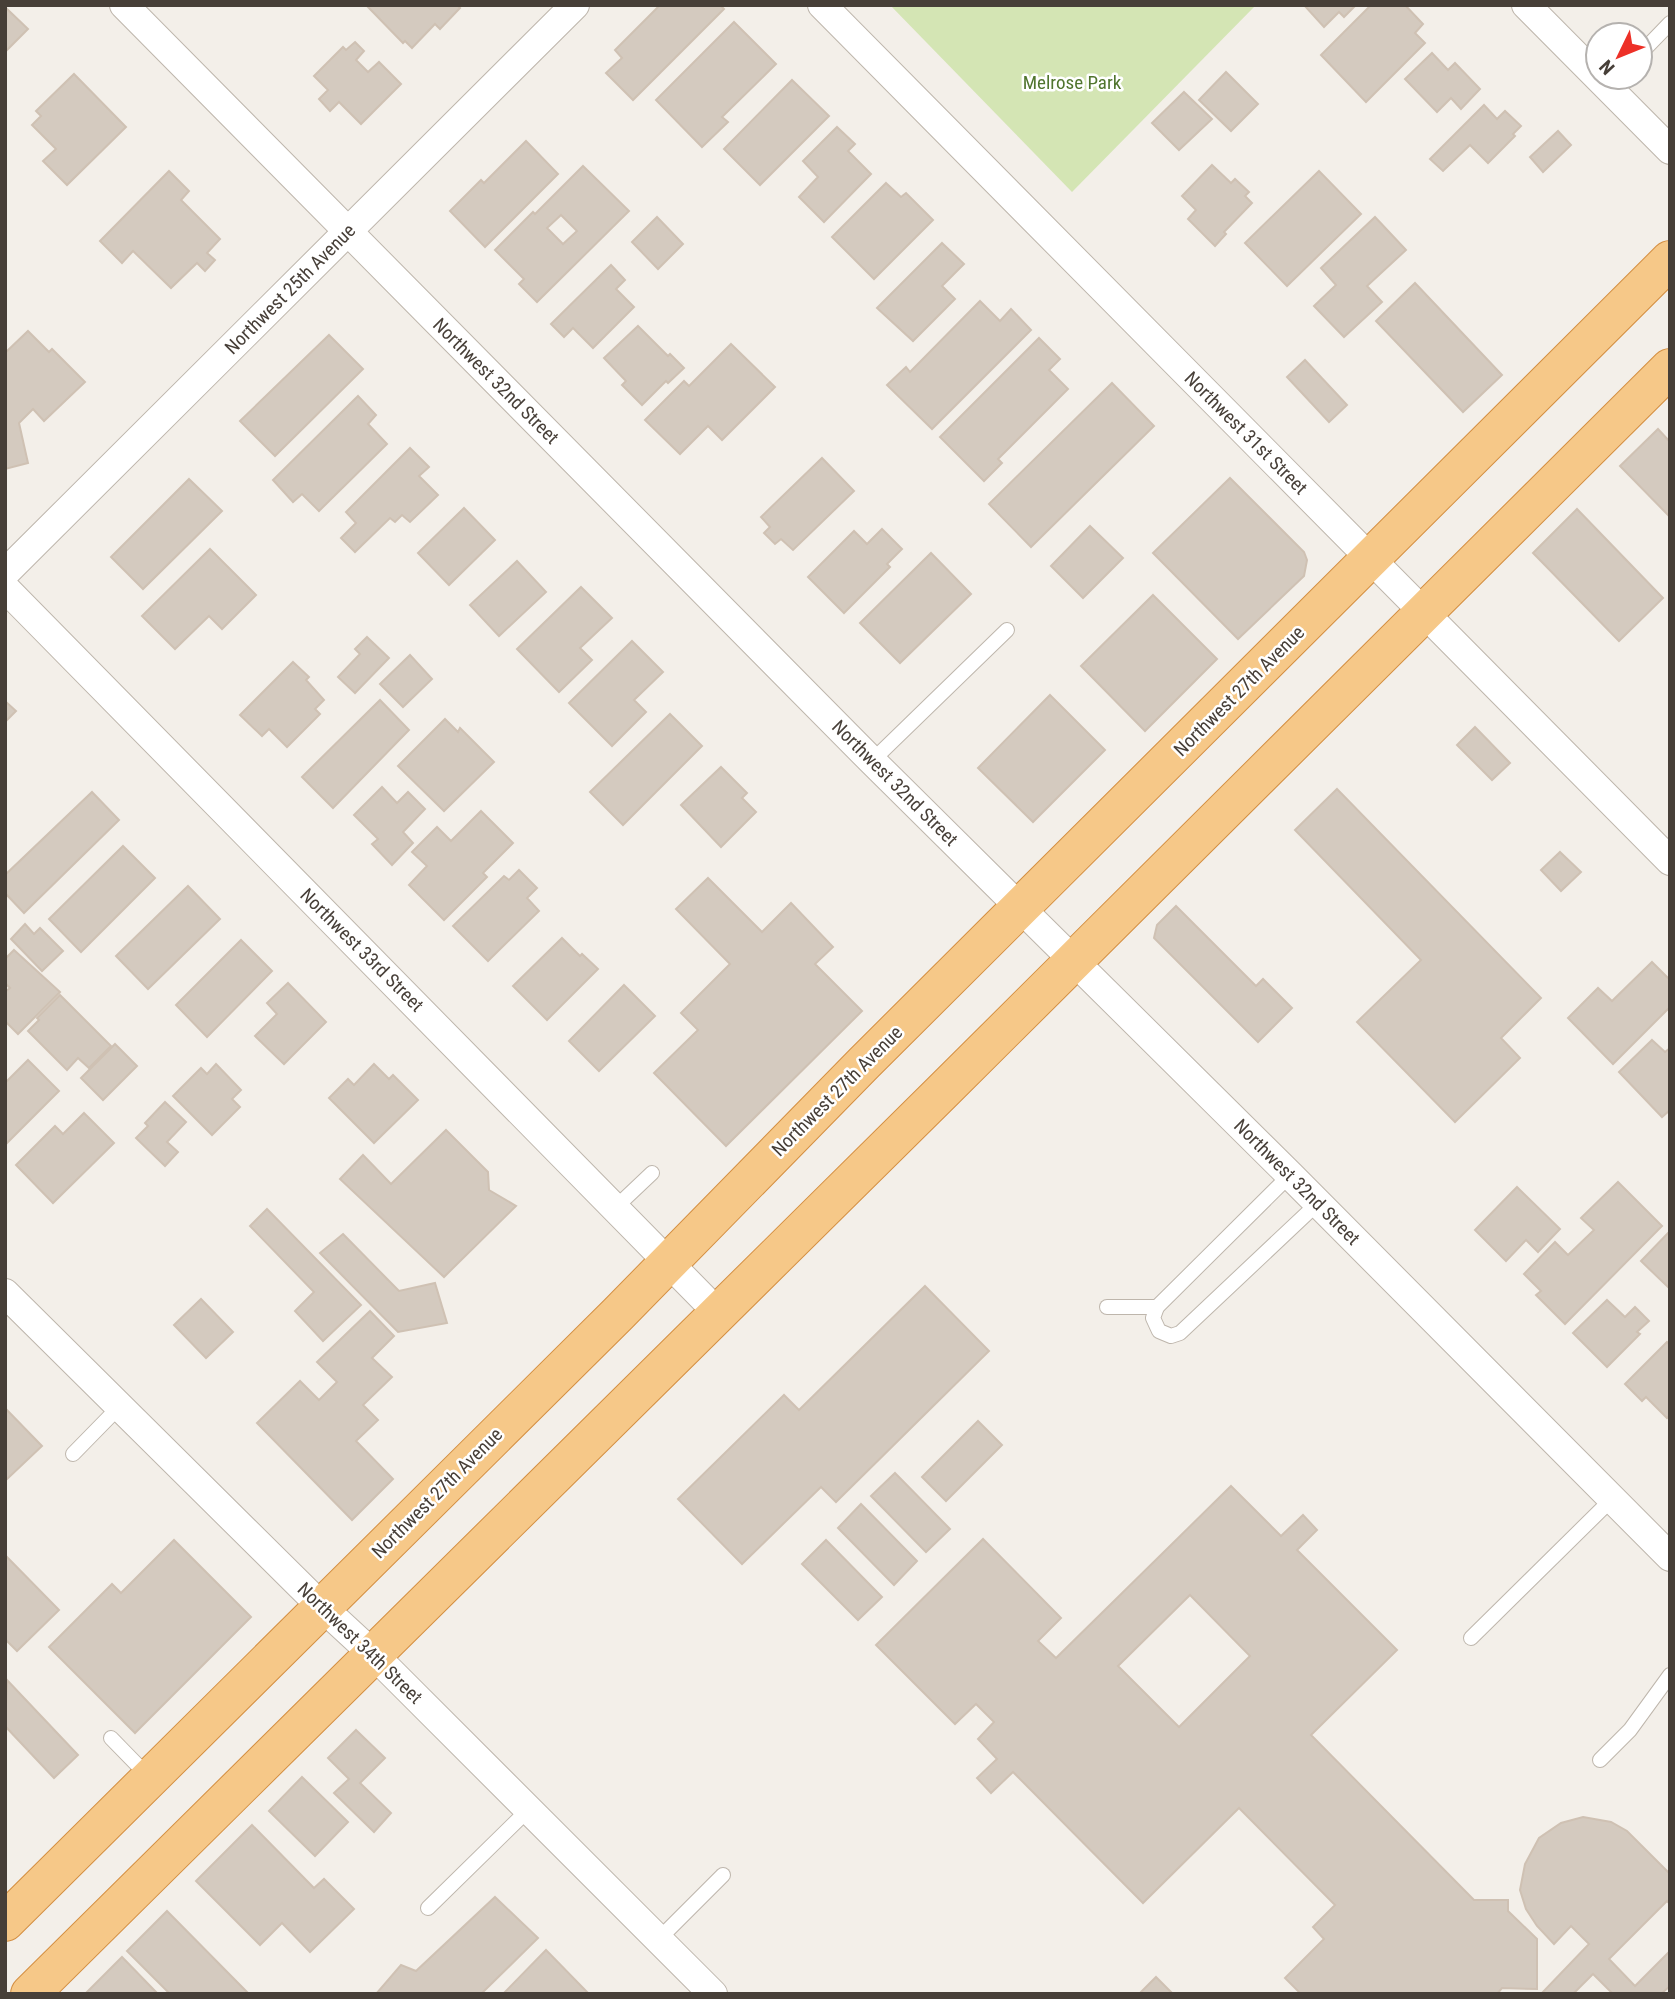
<svg xmlns="http://www.w3.org/2000/svg" width="1675" height="1999" font-family="'Roboto Condensed',sans-serif">
	<rect width="100%" height="100%" fill="#f3efe9"/>
	<path fill="#d4e5b4" d="M890,5H1256L1072,192Z"/>
	<g fill="#d4cabf" stroke="#cfc1b3" stroke-width="2" fill-rule="evenodd">
		<path d="M366,5H457L460,8L440,29L435,24L412,48L405,41L403,43Z"/>
		<path d="M660,5H720L724,9L633,100L606,73L622,58L615,50Z"/>
		<path d="M1304,5H1356L1344,17L1339,12L1324,27Z"/>
		<path d="M1371,5H1405L1423,24L1415,33L1425,43L1366,102L1321,55Z"/>
		<path d="M5,7L28,29L5,52Z"/>
		<path d="M734,22L776,64L722,117L728,122L702,147L656,100Z"/>
		<path d="M355,42L364,51L356,60L368,72L379,62L401,84L361,124L339,102L330,111L319,99L328,90L314,76L343,47L346,50Z"/>
		<path d="M1432,53L1448,70L1455,63L1480,89L1461,109L1451,98L1437,112L1405,79Z"/>
		<path d="M1226,72L1258,104L1231,131L1199,100Z"/>
		<path d="M74,74L126,127L67,185L43,161L56,149L32,125L41,116L36,111Z"/>
		<path d="M792,80L829,116L760,185L724,149Z"/>
		<path d="M1184,92L1212,119L1179,150L1152,123Z"/>
		<path d="M1484,105L1497,119L1505,111L1521,126L1513,134L1515,136L1488,163L1470,145L1443,171L1430,159Z"/>
		<path d="M837,127L855,144L848,151L871,174L824,222L799,197L818,177L803,161Z"/>
		<path d="M1558,131L1571,145L1543,172L1530,157Z"/>
		<path d="M526,141L558,174L485,247L450,211L481,180L484,183Z"/>
		<path d="M1212,165L1231,183L1235,179L1249,192L1245,196L1252,203L1224,232L1226,234L1215,246L1188,219L1196,210L1182,196Z"/>
		<path d="M583,166L629,211L537,302L519,284L524,279L495,250L533,212L535,214ZM561,215L577,231L563,244L547,228Z"/>
		<path d="M169,171L189,191L181,200L220,239L207,253L215,260L205,271L197,263L171,288L133,251L122,263L100,241Z"/>
		<path d="M1319,171L1361,214L1287,286L1245,243Z"/>
		<path d="M886,183L901,197L906,193L933,220L874,279L832,237Z"/>
		<path d="M657,217L683,244L658,269L632,242Z"/>
		<path d="M1375,217L1406,250L1367,286L1382,302L1344,337L1314,306L1336,285L1321,268Z"/>
		<path d="M942,243L964,264L942,286L955,299L913,341L877,308Z"/>
		<path d="M611,265L625,280L616,289L634,307L593,348L573,328L564,337L551,324Z"/>
		<path d="M1415,283L1502,375L1463,412L1376,321Z"/>
		<path d="M980,301L1000,321L1011,309L1031,330L932,429L887,385L906,367L910,372Z"/>
		<path d="M638,326L668,356L670,354L684,368L668,383L666,381L642,405L622,385L626,381L604,358Z"/>
		<path d="M28,331L49,352L52,349L85,382L44,421L33,409L19,423L28,463L5,469V353Z"/>
		<path d="M329,335L363,369L275,456L240,421Z"/>
		<path d="M1039,338L1060,359L1049,370L1068,389L998,459L1002,463L984,481L940,437Z"/>
		<path d="M731,344L775,387L722,440L708,426L680,454L645,420L684,381L689,386Z"/>
		<path d="M1305,360L1347,405L1329,422L1287,377Z"/>
		<path d="M1112,383L1154,426L1031,547L989,504Z"/>
		<path d="M358,396L376,415L368,424L387,444L319,511L302,494L293,502L273,480Z"/>
		<path d="M1658,429L1670,442L1669,516L1620,466Z"/>
		<path d="M410,448L429,467L419,476L438,495L410,522L402,515L395,522L390,518L355,552L341,538L356,523L346,512Z"/>
		<path d="M822,458L854,491L793,550L781,539L775,544L764,533L770,527L761,517Z"/>
		<path d="M1230,478L1304,552L1307,560L1304,576L1238,639L1153,553Z"/>
		<path d="M189,479L222,511L143,589L111,557Z"/>
		<path d="M464,508L495,540L449,585L418,553Z"/>
		<path d="M1577,509L1663,598L1619,641L1533,553Z"/>
		<path d="M1090,526L1123,558L1083,598L1051,566Z"/>
		<path d="M882,529L902,549L887,564L890,567L844,613L808,577L854,531L867,544Z"/>
		<path d="M210,549L256,595L222,629L209,616L175,649L142,616Z"/>
		<path d="M931,553L971,594L900,663L860,623Z"/>
		<path d="M517,561L546,592L499,636L470,605Z"/>
		<path d="M581,587L612,618L580,648L592,660L559,692L517,649Z"/>
		<path d="M1153,595L1217,659L1145,731L1081,666Z"/>
		<path d="M367,637L389,658L355,693L338,677L360,654L355,649Z"/>
		<path d="M632,641L663,672L634,700L646,712L612,746L569,703Z"/>
		<path d="M410,655L432,679L403,707L380,684Z"/>
		<path d="M293,662L309,677L306,680L324,700L315,709L320,714L287,747L269,729L262,736L240,715Z"/>
		<path d="M1050,695L1105,750L1033,822L978,768Z"/>
		<path d="M380,700L409,730L333,808L302,777Z"/>
		<path d="M5,701L16,711L6,721L5,720Z"/>
		<path d="M670,714L702,746L623,825L590,792Z"/>
		<path d="M445,719L458,732L460,728L494,762L444,811L398,766Z"/>
		<path d="M1475,727L1510,763L1492,780L1457,745Z"/>
		<path d="M721,767L747,793L742,798L756,812L721,847L681,805Z"/>
		<path d="M382,787L397,803L408,792L425,809L403,832L413,843L392,865L372,844L378,839L354,815Z"/>
		<path d="M1337,789L1541,998L1501,1038L1520,1058L1455,1122L1357,1022L1421,960L1295,830Z"/>
		<path d="M92,792L119,820L24,913L5,893V875Z"/>
		<path d="M481,811L513,843L483,873L487,877L444,920L409,885L427,866L412,852L437,827L451,841Z"/>
		<path d="M123,846L155,878L81,952L49,919Z"/>
		<path d="M1560,852L1581,872L1561,891L1541,870Z"/>
		<path d="M519,870L537,888L527,898L539,911L488,961L453,926L504,876L509,880Z"/>
		<path d="M708,878L762,932L791,903L833,947L815,964L862,1011L726,1146L654,1073L698,1030L681,1013L730,964L676,909Z"/>
		<path d="M188,886L220,919L148,989L116,956Z"/>
		<path d="M1176,906L1256,986L1263,979L1292,1008L1258,1042L1154,938L1157,925Z"/>
		<path d="M25,924L34,934L40,928L63,951L42,971L11,939Z"/>
		<path d="M562,938L580,956L582,954L598,969L547,1020L513,986Z"/>
		<path d="M241,940L272,971L207,1037L176,1005Z"/>
		<path d="M14,950L60,992L18,1034L5,1021V992L10,988L5,983V959Z"/>
		<path d="M1652,962L1670,980V1007L1613,1064L1568,1018L1598,988L1612,1001Z"/>
		<path d="M288,983L326,1022L284,1064L255,1036L277,1014L267,1003Z"/>
		<path d="M624,985L655,1016L599,1071L569,1041Z"/>
		<path d="M60,995L111,1046L89,1068L78,1058L67,1070L28,1031L39,1020L37,1018Z"/>
		<path d="M1652,1040L1665,1052L1670,1048V1110L1662,1117L1619,1072Z"/>
		<path d="M115,1044L137,1066L103,1100L81,1078Z"/>
		<path d="M28,1060L59,1091L5,1145V1083Z"/>
		<path d="M216,1064L241,1090L232,1099L240,1107L212,1135L173,1096L201,1068L207,1074Z"/>
		<path d="M374,1064L389,1079L393,1075L418,1100L374,1143L329,1098L348,1079L354,1085Z"/>
		<path d="M165,1102L186,1122L167,1142L178,1152L165,1166L136,1138L148,1126L145,1123Z"/>
		<path d="M84,1113L114,1143L53,1203L16,1165L55,1126L63,1134Z"/>
		<path d="M446,1130L488,1172L489,1190L516,1206L444,1277L340,1179L363,1155L391,1184Z"/>
		<path d="M1618,1182L1662,1226L1565,1324L1536,1295L1541,1291L1524,1274L1555,1242L1568,1255L1594,1230L1581,1218Z"/>
		<path d="M1517,1187L1560,1229L1538,1252L1526,1240L1506,1261L1475,1230Z"/>
		<path d="M267,1209L361,1305L323,1341L295,1311L314,1292L250,1226Z"/>
		<path d="M1670,1231V1289L1641,1261Z"/>
		<path d="M343,1234L399,1291L435,1283L447,1323L398,1332L320,1253Z"/>
		<path d="M925,1286L989,1351L836,1502L821,1487L742,1564L678,1499L784,1395L799,1410Z"/>
		<path d="M201,1299L233,1332L206,1358L174,1325Z"/>
		<path d="M1607,1300L1625,1317L1635,1307L1649,1321L1637,1332L1640,1334L1607,1367L1573,1333Z"/>
		<path d="M370,1311L394,1336L372,1358L392,1377L363,1405L378,1420L356,1441L393,1479L352,1520L257,1423L300,1381L319,1400L337,1382L317,1362Z"/>
		<path d="M1667,1342L1670,1345V1415L1667,1418L1646,1397L1642,1401L1625,1384Z"/>
		<path d="M5,1408L42,1446L5,1481Z"/>
		<path d="M978,1421L1002,1445L946,1501L922,1477Z"/>
		<path d="M895,1473L950,1529L926,1552L871,1496Z"/>
		<path d="M1231,1486L1281,1536L1303,1515L1317,1530L1297,1550L1397,1650L1311,1735L1474,1900H1508V1911L1537,1939V1989L1502,1988L1497,1994H1301L1285,1978L1324,1939L1313,1927L1335,1905L1239,1808L1143,1903L1013,1772L991,1793L977,1778L997,1759L978,1739L994,1722L976,1704L955,1724L876,1645L983,1539L1061,1618L1038,1641L1056,1658ZM1190,1595L1250,1656L1179,1727L1118,1666Z"/>
		<path d="M861,1504L917,1561L894,1585L838,1528Z"/>
		<path d="M174,1540L251,1617L135,1733L49,1647L112,1584L121,1593Z"/>
		<path d="M826,1540L882,1597L858,1620L802,1564Z"/>
		<path d="M5,1555L59,1610L17,1651L5,1639Z"/>
		<path d="M7,1680L78,1755L54,1778L5,1726Z"/>
		<path d="M356,1730L385,1758L360,1783L391,1813L374,1832L334,1793L349,1779L328,1758Z"/>
		<path d="M302,1777L348,1822L315,1856L269,1811Z"/>
		<path d="M1583,1817L1611,1822L1627,1831L1670,1874V1904L1667,1901L1609,1959L1635,1986L1670,1951V1986L1661,1994H1613L1593,1974L1573,1994H1541L1589,1944L1571,1926L1554,1944L1537,1926L1526,1909L1520,1890L1525,1864L1539,1838L1561,1823Z"/>
		<path d="M252,1825L314,1888L324,1879L354,1909L310,1952L282,1923L260,1945L196,1881Z"/>
		<path d="M495,1897L538,1938L481,1994H376L401,1965L416,1971Z"/>
		<path d="M167,1911L249,1994H170L127,1951Z"/>
		<path d="M546,1950L589,1994H503Z"/>
		<path d="M122,1957L158,1994H85Z"/>
		<path d="M1156,1977L1173,1994H1139Z"/>
	</g>
	<g fill="none" stroke-linecap="round" stroke-linejoin="round">
		<defs>
			<g id="service">
				<path d="M1640,54L1670,23"/>
				<path d="M872,761L1007,630"/>
				<path d="M1290,1175L1157,1307L1153,1318L1159,1331L1171,1336L1180,1333L1318,1203"/>
				<path d="M615,1208L652,1173"/>
				<path d="M1107,1307H1157"/>
				<path d="M73,1454L118,1408"/>
				<path d="M1471,1638L1612,1499"/>
				<path d="M111,1738L149,1777"/>
				<path d="M1600,1760L1630,1730L1670,1675"/>
				<path d="M428,1908L529,1809"/>
				<path d="M659,1939L723,1875"/>
			</g>
			<g id="minor">
				<path d="M124,5L872,761L1290,1175L1670,1557"/>
				<path d="M822,5L1670,861"/>
				<path d="M1526,5L1670,150"/>
				<path d="M5,573L575,5"/>
				<path d="M5,588L718,1313"/>
				<path d="M5,1293L322,1607L374,1655L713,1994"/>
			</g>
			<g id="trunk">
				<path d="M5,1922L618,1314L864,1063L1670,260"/>
				<path d="M30,1994L943,1091L1670,368"/>
			</g>
		</defs>
		<use href="#service" stroke="#beb6ac" stroke-width="16"/>
		<use href="#minor" stroke="#beb6ac" stroke-width="30"/>
		<use href="#trunk" stroke="#d48f42" stroke-width="40"/>
		<use href="#service" stroke="#fff" stroke-width="14"/>
		<use href="#minor" stroke="#fff" stroke-width="28"/>
		<use href="#trunk" stroke="#f6c888" stroke-width="38"/>
	</g>
	<g text-anchor="middle" dominant-baseline="central" stroke-width="5" stroke-linejoin="round" paint-order="stroke">
		<g font-size="19" fill="#50752e" stroke="#fff">
			<text x="1072" y="82">Melrose Park</text>
		</g>
		<g font-size="19" fill="#473f38" stroke="#fff">
			<text transform="translate(290 289) rotate(-45)">Northwest 25th Avenue</text>
			<text transform="translate(496 381) rotate(45)">Northwest 32nd Street</text>
			<text transform="translate(1246 433) rotate(45)">Northwest 31st Street</text>
			<text transform="translate(1239 691) rotate(-45)">Northwest 27th Avenue</text>
			<text transform="translate(895 783) rotate(45)">Northwest 32nd Street</text>
			<text transform="translate(362 950) rotate(45)">Northwest 33rd Street</text>
			<text transform="translate(837 1091) rotate(-45)">Northwest 27th Avenue</text>
			<text transform="translate(1297 1182) rotate(45)">Northwest 32nd Street</text>
			<text transform="translate(437 1493) rotate(-45)">Northwest 27th Avenue</text>
			<text transform="translate(360 1643) rotate(44)">Northwest 34th Street</text>
		</g>
	</g>
	<rect width="1675" height="1999" fill="none" stroke="#473f38" stroke-width="14"/>
	<g transform="translate(1619 56) rotate(227)"><circle r="33" fill="#ffffff" stroke="#b5b2af" stroke-width="2"/>
	<path d="M0-5L12 26L0 18L-12 26Z" fill="#ed3027"/>
	<text y="-10" font-size="19" font-weight="bold" text-anchor="middle" fill="#473f38">N</text>
	</g>
</svg>
